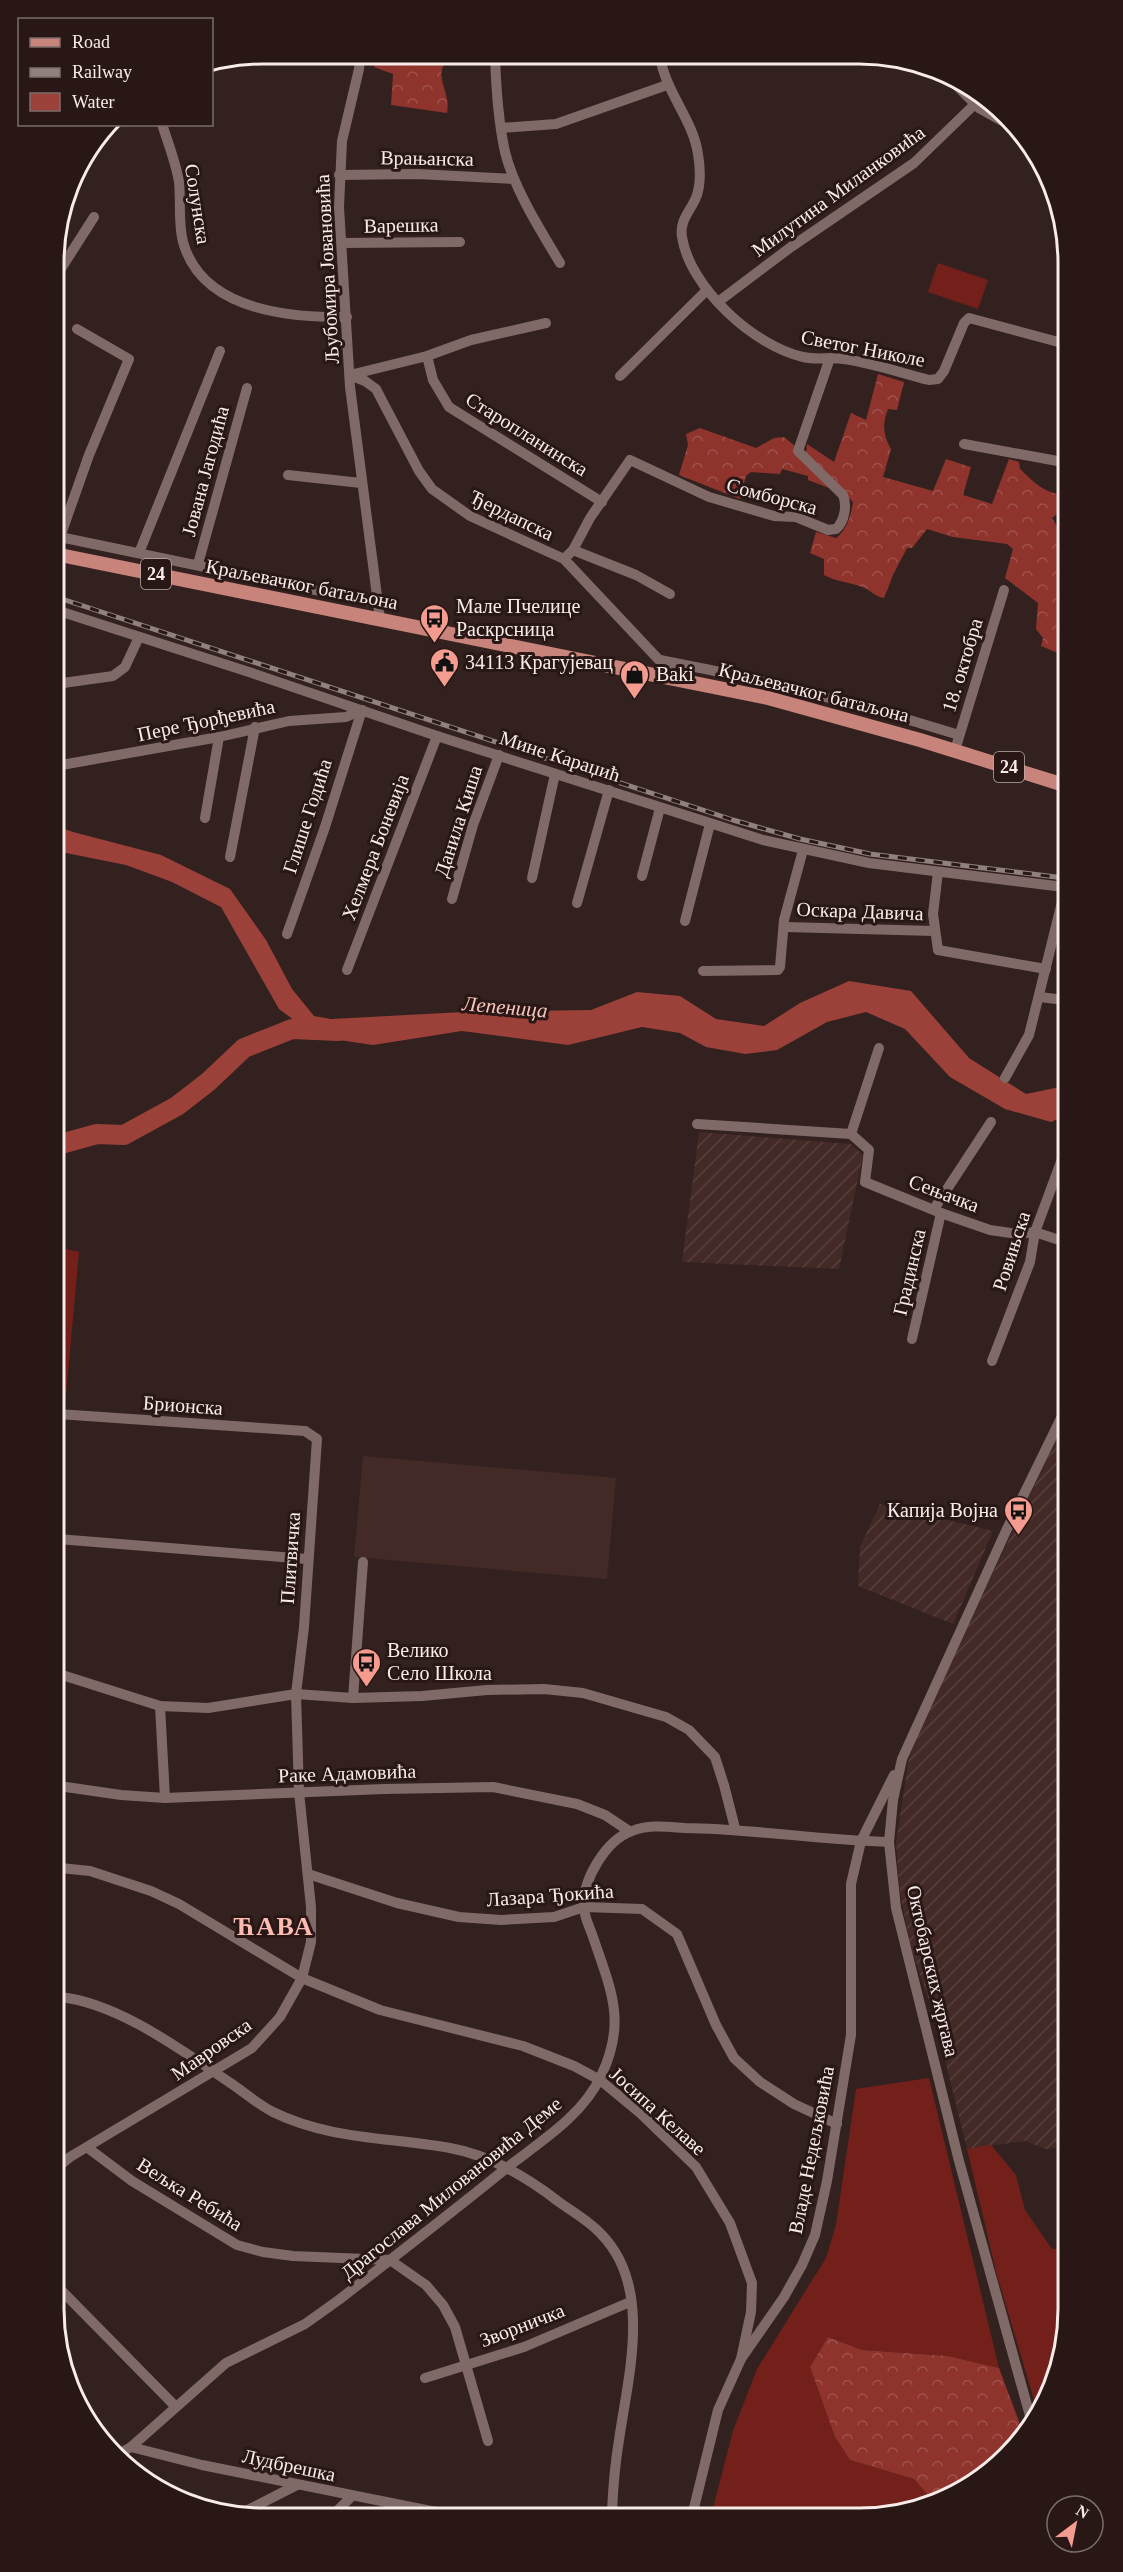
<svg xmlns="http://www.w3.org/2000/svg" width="1123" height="2572" font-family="Georgia,serif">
	<defs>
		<pattern id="industrial-furrows" width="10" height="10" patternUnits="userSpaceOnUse" patternTransform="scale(1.5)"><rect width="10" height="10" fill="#432a27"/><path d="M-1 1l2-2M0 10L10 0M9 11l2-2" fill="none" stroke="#563f3c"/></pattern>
		<pattern id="forest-crowns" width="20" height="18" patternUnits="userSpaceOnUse" patternTransform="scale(1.5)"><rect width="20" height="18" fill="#8e342d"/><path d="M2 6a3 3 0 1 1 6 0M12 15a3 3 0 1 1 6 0" fill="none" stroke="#9f524c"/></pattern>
	</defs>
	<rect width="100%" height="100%" fill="#33211f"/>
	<path fill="#432a27" d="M363,1456L616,1478L607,1579L354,1557Z"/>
	<g fill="url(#industrial-furrows)">
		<path d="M699,1132L851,1144L863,1155L839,1269L682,1262Z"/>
		<path d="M1066,1419L1068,2147L1045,2149L1025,2141L967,2149L934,2016L909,1941L899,1886L896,1842L909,1758L931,1704Z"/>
		<path d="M880,1504L993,1531L953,1624L858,1586L860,1547Z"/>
	</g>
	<g fill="#73201b">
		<path d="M938,263L988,280L978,309L928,292Z"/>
		<path d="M58,1247L79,1252L65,1406H58Z"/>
		<path d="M929,2078L999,2368L948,2356L862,2350L828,2337L810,2367L835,2437L850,2460L914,2479L934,2502L914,2511L712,2512L733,2431L757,2369L826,2258L836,2225L856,2089Z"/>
		<path d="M991,2145L1016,2175L1025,2210L1052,2249H1068L1069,2322L1053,2388L1038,2413L997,2275L967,2149Z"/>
	</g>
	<g fill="url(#forest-crowns)">
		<path d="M377,55H455C427,71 452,90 447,113L391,105L393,74L374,67Z"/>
		<path d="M878,374L904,382L897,410L888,409C882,424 883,435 891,449L883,477L933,491L946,459L971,467L963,495L992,504L1009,459L1019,462L1020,469C1032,480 1043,493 1061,494L1060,512L1052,518L1063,537V655L1041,646L1043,638L1036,629L1038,603L1005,578L1013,549L1007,544L953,537L927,529L912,548H907L893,575L884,598C875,597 871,590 862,587C849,582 837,582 824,575V559L810,553L816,532L836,538C847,530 851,515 853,502L806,454L807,444L834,462L851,413L866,420Z"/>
		<path d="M700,428L756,448L774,438L784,437L795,446L829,488L808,480V476L782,469L780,474L751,472L746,476L740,499L679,475L688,445L686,434Z"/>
		<path d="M828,2337L862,2350L948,2356L999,2368L1024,2435L1017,2446L965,2490L934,2502L914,2479L850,2460L835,2437L810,2367Z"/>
	</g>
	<path fill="#9c4139" d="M56,826L73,832L161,855L230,889L266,940L292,989L314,1016L331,1019L464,1012L591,1010L637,992L680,996L716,1019L764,1026L800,1003L849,981L911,991L969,1058L1026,1094L1065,1086V1116L1051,1122L1005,1109L950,1077L905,1029L866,1012L827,1022L777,1050L745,1054L706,1047L680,1033L642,1027L568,1045L462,1031L373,1045L312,1036L313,1025L302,1026L279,1009L221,907L172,882L126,865L56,851Z"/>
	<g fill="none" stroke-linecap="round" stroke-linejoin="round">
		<path stroke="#9c4139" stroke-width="20" d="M57,1145L97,1134L124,1135L177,1106L208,1082L244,1048L292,1029L339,1031"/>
		<g stroke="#806a67" stroke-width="10">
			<path d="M339,54L362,55"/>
			<path d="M360,55L359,69L342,141L339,207L350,387L380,619"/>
			<path d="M495,55C496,88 498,120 505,152C514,189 541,231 560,263"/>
			<path d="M660,56C665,92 693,119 698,154C700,166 701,182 697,195C692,210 679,219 682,237C690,288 754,346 803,357C817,360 831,357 844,359C873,363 901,373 929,380L938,379L944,371L964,323L969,318L1062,343"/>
			<path d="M957,86L979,108L1017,129"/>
			<path d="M162,124C168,143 176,163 179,182C181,202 178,223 183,242C202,310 288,318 347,317"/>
			<path d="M501,128L556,124L667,85"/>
			<path d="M339,175L417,174L514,179"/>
			<path d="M342,243L460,242"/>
			<path d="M55,278L94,217"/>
			<path d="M718,302L791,247L914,163L975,104"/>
			<path d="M427,356L433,380L449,407L602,502"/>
			<path d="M350,375L365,381L376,389L419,471L432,489L470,516L564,559L676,678"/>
			<path d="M350,375L427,356L471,340L546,323"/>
			<path d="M620,376L707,290"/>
			<path d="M964,444L1063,462"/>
			<path d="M288,475L361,483"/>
			<path d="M55,536L378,603"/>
			<path d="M60,537L89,455L129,359L77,329"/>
			<path d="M573,550L636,575L670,594"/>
			<path d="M139,553L220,351"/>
			<path d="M564,559L573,550L590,518L630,460L709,497L774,516L796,517L828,530L836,529C845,521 847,505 843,495L798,451L830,358"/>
			<path d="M198,564L247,388"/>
			<path d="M56,610L252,673L437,736L763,840L869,863L1064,887"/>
			<path d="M660,660C761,679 860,704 959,735"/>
			<path d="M56,684L113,676L125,667L139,637"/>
			<path d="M955,750L1004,590"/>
			<path d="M56,766L219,737L289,721L346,717L362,710"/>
			<path d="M205,818L219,737"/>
			<path d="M230,857L255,727"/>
			<path d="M938,872L933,914L938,950L1046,969"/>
			<path d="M642,876L660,808"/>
			<path d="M532,878L555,774"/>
			<path d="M452,899L473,825L499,755"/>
			<path d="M577,903L609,790"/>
			<path d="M685,921L710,824"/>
			<path d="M785,927L934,931"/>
			<path d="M287,934L325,827L362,710"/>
			<path d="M57,963H59L57,982"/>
			<path d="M347,970L437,736"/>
			<path d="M703,971L778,970L780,967L784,920L803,850"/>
			<path d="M1040,997L1064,1000"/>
			<path d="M1005,1078L1029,1035L1064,894"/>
			<path d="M697,1124L851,1134L869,1150L865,1182L941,1213L990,1230L1018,1234L1035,1232L1065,1242"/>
			<path d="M851,1134L879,1048"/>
			<path d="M934,1209L991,1122"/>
			<path d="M912,1339L941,1213"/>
			<path d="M992,1361L1030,1262L1035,1232L1065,1151"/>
			<path d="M58,1414L305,1431L317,1439L304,1627L296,1694L299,1792L311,1907V1942L302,1978L280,2017L252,2048L70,2157L60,2165"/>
			<path d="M58,1539L307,1559"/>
			<path d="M59,1674L160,1706L208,1708L296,1694L353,1698L422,1696L487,1690L544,1689L583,1693L666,1717L689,1730L715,1757L724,1785L735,1828"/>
			<path d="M353,1698L363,1562"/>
			<path d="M160,1706L165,1798"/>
			<path d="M59,1786L121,1795L165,1798L384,1789L493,1787L577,1804L605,1815L629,1831"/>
			<path d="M60,1868L90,1871L151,1891L179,1904L302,1978L380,2010L523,2046L574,2066L600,2080L640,2113L696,2167L730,2223L752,2283L751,2312L741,2359"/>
			<path d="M308,1874L397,1903L459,1917L501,1920L554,1917L584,1907L642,1909L677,1934L716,2025L734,2058L760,2082L794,2104L837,2124"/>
			<path d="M60,1997C119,2003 184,2052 232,2084C245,2093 259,2105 273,2112C330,2140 390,2137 450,2148C490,2155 528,2178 559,2202C573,2212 591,2222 602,2235C653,2288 628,2377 619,2440C615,2464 613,2488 612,2512"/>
			<path d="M88,2148L132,2181L237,2245L263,2252L293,2256L390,2260L426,2285L443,2305L455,2327L488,2441"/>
			<path d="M61,2290L176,2407"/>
			<path d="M425,2378L524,2347L630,2302"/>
			<path d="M1032,2423L959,2161L896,1908L889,1842L893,1800L902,1759L1006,1531L1066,1408"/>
			<path d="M131,2447L202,2465L441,2513"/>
			<path d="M115,2456L131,2447L226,2363L305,2324L340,2299C395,2256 450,2214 504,2170C538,2143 582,2117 601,2076C627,2022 611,1990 593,1937C590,1928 584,1917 584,1907C582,1880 606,1840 632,1831C649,1824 668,1827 685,1828C753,1829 821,1840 889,1842"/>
			<path d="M693,2512L718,2410L741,2359L784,2297L802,2265L815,2235L827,2181L851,2035V1884L861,1841L894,1775"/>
			<path d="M240,2514L297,2485"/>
			<path d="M334,2514L352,2496"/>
		</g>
		<path stroke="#c8837a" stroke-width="14" d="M55,554L768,698L920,740L1064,785"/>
		<defs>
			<path id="rail" d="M56,597L733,820L800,839L870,854L1064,878"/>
		</defs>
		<use href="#rail" stroke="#90807e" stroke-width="5"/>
		<use href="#rail" stroke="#281715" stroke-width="3" stroke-dasharray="9" stroke-linecap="butt"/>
	</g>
	<defs>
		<symbol id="bus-pin" viewBox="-11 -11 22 30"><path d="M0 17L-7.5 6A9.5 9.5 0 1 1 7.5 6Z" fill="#f59c91" stroke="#281715"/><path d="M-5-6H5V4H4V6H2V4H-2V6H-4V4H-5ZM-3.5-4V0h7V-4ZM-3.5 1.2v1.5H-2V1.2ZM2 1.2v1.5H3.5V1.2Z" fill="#111"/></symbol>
		<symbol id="civic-pin" viewBox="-11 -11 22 30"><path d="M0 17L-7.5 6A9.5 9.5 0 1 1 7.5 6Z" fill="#f59c91" stroke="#281715"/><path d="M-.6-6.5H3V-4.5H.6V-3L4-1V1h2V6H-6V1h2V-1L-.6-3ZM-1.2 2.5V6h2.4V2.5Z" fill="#111"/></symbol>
		<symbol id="shop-pin" viewBox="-11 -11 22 30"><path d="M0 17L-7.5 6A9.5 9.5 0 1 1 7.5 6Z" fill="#f59c91" stroke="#281715"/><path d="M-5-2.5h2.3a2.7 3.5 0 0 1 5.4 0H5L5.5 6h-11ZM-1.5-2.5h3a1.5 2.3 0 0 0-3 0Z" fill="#111"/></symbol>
	</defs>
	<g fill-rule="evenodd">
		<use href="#bus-pin" x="418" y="602" width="33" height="45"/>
		<use href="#civic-pin" x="428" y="646" width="33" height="45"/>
		<use href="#shop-pin" x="618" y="658" width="33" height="45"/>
		<use href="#bus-pin" x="1002" y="1494" width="33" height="45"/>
		<use href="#bus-pin" x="350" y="1646" width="33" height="45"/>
	</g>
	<g text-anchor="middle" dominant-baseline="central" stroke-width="6" stroke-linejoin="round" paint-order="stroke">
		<g fill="#281715" stroke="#baacaa" stroke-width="1.5">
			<rect x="141" y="559" width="30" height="30" rx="4.5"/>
			<rect x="994" y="752" width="30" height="30" rx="4.5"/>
		</g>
		<g font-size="18" font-weight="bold" fill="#f8ecea">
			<text x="156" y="574">24</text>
			<text x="1009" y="767">24</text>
		</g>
		<g font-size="20" fill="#f8ecea" stroke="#281715">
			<text transform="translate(427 158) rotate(1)">Врањанска</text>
			<text transform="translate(838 191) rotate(-36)">Милутина Миланковића</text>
			<text transform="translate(198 204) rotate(81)">Солунска</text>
			<text transform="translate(401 225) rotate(-1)">Варешка</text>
			<text transform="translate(327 269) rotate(-93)">Љубомира Јовановића</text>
			<text transform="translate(863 348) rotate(11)">Светог Николе</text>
			<text transform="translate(527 434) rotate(32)">Старопланинска</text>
			<text transform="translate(205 471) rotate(-75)">Јована Јагодића</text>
			<text transform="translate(772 496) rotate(15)">Сомборска</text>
			<text transform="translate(512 515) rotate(26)">Ђердапска</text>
			<text transform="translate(302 584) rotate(11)">Краљевачког батаљона</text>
			<text transform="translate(962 665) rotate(-73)">18. октобра</text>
			<text transform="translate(814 692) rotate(14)">Краљевачког батаљона</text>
			<text transform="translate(206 720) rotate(-12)">Пере Ђорђевића</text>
			<text transform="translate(560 756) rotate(18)">Мине Караџић</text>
			<text transform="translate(307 816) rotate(-72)">Глише Годића</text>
			<text transform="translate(458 821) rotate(-72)">Данила Киша</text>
			<text transform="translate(375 847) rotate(-69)">Хелмера Боневија</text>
			<text transform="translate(860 911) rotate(2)">Оскара Давича</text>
			<text transform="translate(944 1193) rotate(21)">Сењачка</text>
			<text transform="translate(1011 1251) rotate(-72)">Ровињска</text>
			<text transform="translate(909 1272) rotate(-77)">Градинска</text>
			<text transform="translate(183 1405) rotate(4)">Брионска</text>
			<text transform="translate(290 1558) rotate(-86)">Плитвичка</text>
			<text transform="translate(347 1773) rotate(-2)">Раке Адамовића</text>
			<text transform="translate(550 1895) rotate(-4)">Лазара Ђокића</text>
			<text transform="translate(933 1971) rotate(77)">Октобарских жртава</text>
			<text transform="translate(211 2049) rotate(-35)">Мавровска</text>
			<text transform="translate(658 2111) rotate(42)">Јосипа Келаве</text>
			<text transform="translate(811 2150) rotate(-79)">Владе Недељковића</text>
			<text transform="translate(451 2188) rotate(-39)">Драгослава Миловановића Деме</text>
			<text transform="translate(190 2194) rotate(32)">Вељка Ребића</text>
			<text transform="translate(522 2325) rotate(-21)">Зворничка</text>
			<text transform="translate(289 2465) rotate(12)">Лудбрешка</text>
		</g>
		<g font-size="20" fill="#f8ecea" stroke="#281715" text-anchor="start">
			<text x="456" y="606">Мале Пчелице<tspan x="456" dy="23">Раскрсница</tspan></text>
			<text x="465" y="662">34113 Крагујевац</text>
			<text x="656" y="674">Baki</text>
			<text x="998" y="1510" text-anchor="end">Капија Војна</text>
			<text x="387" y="1650">Велико<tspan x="387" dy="23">Село Школа</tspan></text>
		</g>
		<g font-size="21" font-style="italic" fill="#f9c4bd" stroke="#281715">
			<text transform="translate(505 1007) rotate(5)">Лепеница</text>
		</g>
		<g font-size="26" font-weight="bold" letter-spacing="1.5" fill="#febbb2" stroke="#281715">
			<text x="274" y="1926">ЋАВА</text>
		</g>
	</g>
	<path d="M0 0H1123V2572H0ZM263 64H859A199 199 0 0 1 1058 263V2309A199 199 0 0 1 859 2508H263A199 199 0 0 1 64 2309V263A199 199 0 0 1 263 64Z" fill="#281715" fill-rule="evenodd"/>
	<path fill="none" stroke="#f8ecea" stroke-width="3" d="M263 64H859A199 199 0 0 1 1058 263V2309A199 199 0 0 1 859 2508H263A199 199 0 0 1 64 2309V263A199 199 0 0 1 263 64Z"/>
	<rect x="18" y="18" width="195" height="108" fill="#281715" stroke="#7b6c6a" stroke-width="1.5"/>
	<rect x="30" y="38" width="30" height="9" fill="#c8837a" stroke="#7b6c6a" stroke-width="1.5"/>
	<text x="72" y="48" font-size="18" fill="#f8ecea">Road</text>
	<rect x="30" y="68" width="30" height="9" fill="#90807e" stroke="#7b6c6a" stroke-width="1.5"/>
	<text x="72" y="78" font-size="18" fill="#f8ecea">Railway</text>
	<rect x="30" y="93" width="30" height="18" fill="#9c4139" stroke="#7b6c6a" stroke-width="1.5"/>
	<text x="72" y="108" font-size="18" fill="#f8ecea">Water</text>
	<g transform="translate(1075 2524) rotate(32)"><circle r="28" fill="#281715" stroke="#7b6c6a" stroke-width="1.5"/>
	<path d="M0-4.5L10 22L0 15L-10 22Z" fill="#f59c91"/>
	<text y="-9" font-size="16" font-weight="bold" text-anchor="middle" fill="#f8ecea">N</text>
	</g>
</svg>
